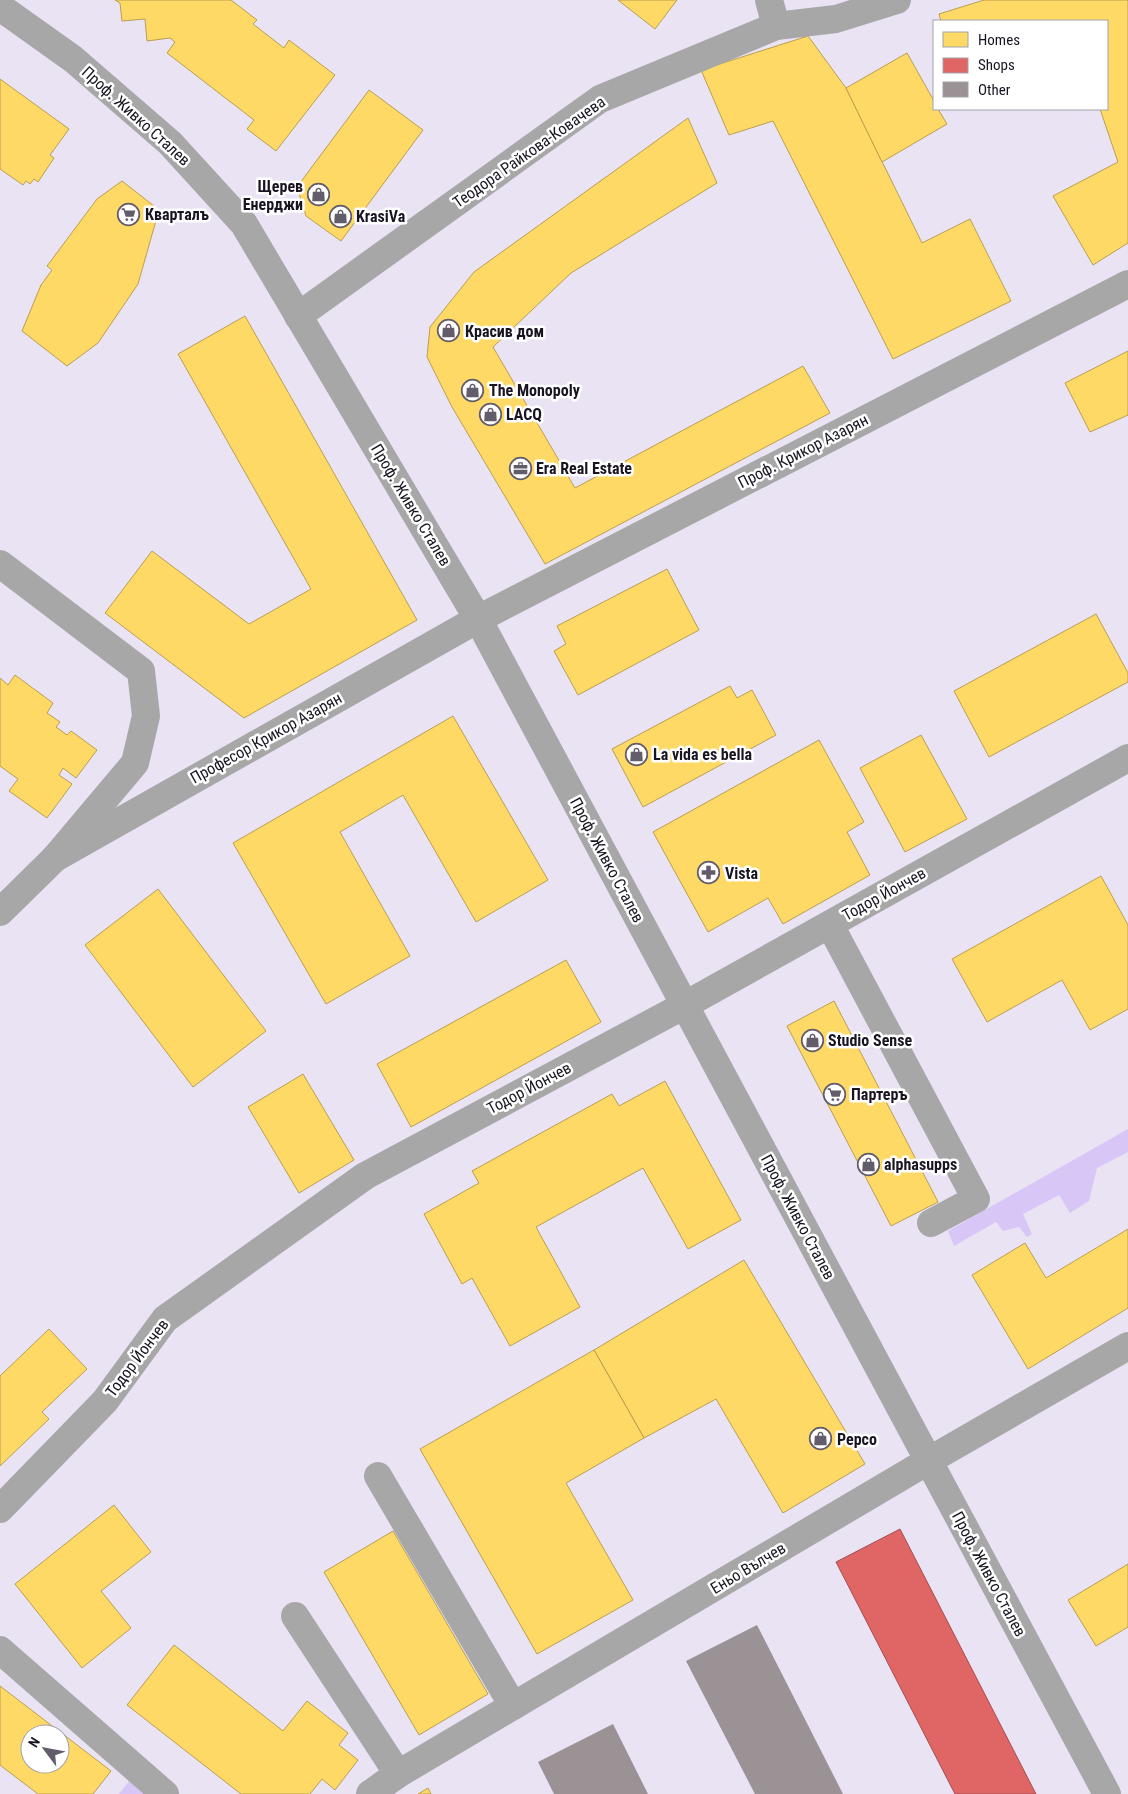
<svg xmlns="http://www.w3.org/2000/svg" width="1128" height="1794" font-family="'Roboto Condensed',sans-serif">
	<rect width="100%" height="100%" fill="#e9e3f4"/>
	<g fill="#d8c6f6">
		<path d="M1128,1129V1152L1097,1168L1089,1201L1070,1213L1059,1195L1023,1214L1032,1234L1027,1237L1019,1227L1003,1231L996,1222L954,1246L948,1231Z"/>
		<path d="M130,1780L146,1794H119Z"/>
	</g>
	<g fill="#ffd966" stroke="#ba9e51" fill-rule="evenodd">
		<path d="M115,0H231L257,20L253,24L284,48L289,40L335,75L276,151L247,129L254,120L167,53L175,42L170,38L147,41L145,19L122,21L120,3Z"/>
		<path d="M618,0H677L655,29Z"/>
		<path d="M984,0H1128V243L1093,265L1053,196L1118,162L1100,109H1107V21H941L939,14Z"/>
		<path d="M808,36L846,88L922,243L970,219L1011,301L893,359L773,121L729,135L701,70Z"/>
		<path d="M907,53L934,101V109H938L947,124L882,162L846,88Z"/>
		<path d="M0,79L69,129L50,155L54,158L38,182L34,179L30,184L26,181L23,185L0,169Z"/>
		<path d="M369,90L423,130L341,241L306,216L297,187Z"/>
		<path d="M688,118L717,183L571,273L493,347L575,488L803,366L830,413L545,564L452,407L427,357L430,327L474,272Z"/>
		<path d="M122,181L154,206L150,212L157,217L138,284L98,343L67,366L22,331L41,285L52,270L47,266L97,199Z"/>
		<path d="M245,316L417,620L244,718L105,613L152,551L249,624L311,589L178,354Z"/>
		<path d="M1128,351V415L1090,432L1065,383Z"/>
		<path d="M667,569L699,630L578,695L554,651L566,644L557,626Z"/>
		<path d="M1096,614L1128,673V682L989,757L954,691Z"/>
		<path d="M15,675L53,703L47,713L60,722L56,727L67,735L71,731L97,750L76,778L63,768L59,775L72,784L47,818L9,791L18,779L0,766V678L8,685Z"/>
		<path d="M730,686L737,698L752,690L776,735L643,807L612,749Z"/>
		<path d="M453,716L548,880L476,922L403,795L340,832L410,956L326,1004L233,843Z"/>
		<path d="M921,735L967,819L905,852L860,768Z"/>
		<path d="M819,740L864,822L847,832L870,875L783,924L768,898L708,932L653,832Z"/>
		<path d="M1101,876L1128,925V1009L1090,1030L1062,980L987,1022L952,959Z"/>
		<path d="M158,889L266,1031L193,1087L85,945Z"/>
		<path d="M566,960L601,1022L411,1127L377,1064Z"/>
		<path d="M834,1001L938,1202L891,1226L787,1026Z"/>
		<path d="M303,1074L354,1160L299,1193L248,1107Z"/>
		<path d="M665,1081L741,1220L688,1249L643,1168L536,1227L580,1307L510,1346L472,1278L462,1284L424,1214L479,1183L472,1171L612,1094L619,1106Z"/>
		<path d="M1128,1229V1308L1028,1369L972,1275L1025,1243L1046,1278Z"/>
		<path d="M744,1260L865,1464L783,1513L716,1399L644,1438L594,1350Z"/>
		<path d="M49,1329L87,1369L42,1412L49,1419L0,1466V1376Z"/>
		<path d="M594,1350L644,1438L566,1483L633,1600L537,1654L420,1449Z"/>
		<path d="M114,1505L151,1552L101,1591L131,1628L82,1668L15,1584Z"/>
		<path d="M393,1531L488,1694L419,1735L324,1572Z"/>
		<path d="M1128,1564V1627L1096,1646L1068,1600Z"/>
		<path d="M174,1645L283,1731L307,1701L348,1733L339,1745L358,1760L335,1790L322,1779L310,1794H241L127,1705Z"/>
		<path d="M0,1686L111,1771L93,1794H38L0,1765ZM30,1734H60V1764H30Z"/>
		<path d="M428,1788L431,1794H418Z"/>
	</g>
	<path fill="#e06666" stroke="#a44d51" d="M900,1529L1036,1794H955L836,1562Z"/>
	<g fill="#9a9295">
		<path d="M757,1625L843,1794H755L686,1661Z"/>
		<path d="M613,1724L648,1794H554L538,1762Z"/>
	</g>
	<g fill="none" stroke-linecap="round" stroke-linejoin="round">
		<g stroke="#a7a7a8" stroke-width="28">
			<path d="M769,0L776,26"/>
			<path d="M0,7L73,59L170,143L244,224L478,619L1107,1794"/>
			<path d="M298,316L600,99L776,26L836,19L897,0"/>
			<path d="M0,564L141,671L146,716L135,763L55,858L0,912"/>
			<path d="M55,858L478,619L1128,284"/>
			<path d="M830,925L976,1199L931,1223"/>
			<path d="M378,1476L513,1706"/>
			<path d="M0,1509L105,1401L165,1319L365,1176L685,1005L1128,758"/>
			<path d="M295,1616L398,1774"/>
			<path d="M0,1650L165,1794"/>
			<path d="M370,1794L398,1774L928,1461L1128,1346"/>
		</g>
	</g>
	<defs>
		<symbol id="shop-ring" viewBox="-11 -11 22 22"><circle r="9.5" fill="#fff" stroke="#625c6b" stroke-width="1.5"/><path d="M-5-2.5h2.3a2.7 3.5 0 0 1 5.4 0H5L5.5 6h-11ZM-1.5-2.5h3a1.5 2.3 0 0 0-3 0Z" fill="#625c6b"/></symbol>
		<symbol id="supermarket-ring" viewBox="-11 -11 22 22"><circle r="9.5" fill="#fff" stroke="#625c6b" stroke-width="1.5"/><path d="M-6-5.5h2.5l.6 2H6L4.5 2H-2.5L-4.4-4H-6ZM-1.5 3.2a1.3 1.3 0 1 0 .1 0ZM3 3.2a1.3 1.3 0 1 0 .1 0Z" fill="#625c6b"/></symbol>
		<symbol id="office-ring" viewBox="-11 -11 22 22"><circle r="9.5" fill="#fff" stroke="#625c6b" stroke-width="1.5"/><path d="M-6-3h4V-5.5h4V-3h4V5H-6ZM-1-4.5V-3h2v-1.5ZM-6 0V1H6V0Z" fill="#625c6b"/></symbol>
		<symbol id="pharmacy-ring" viewBox="-11 -11 22 22"><circle r="9.5" fill="#fff" stroke="#625c6b" stroke-width="1.5"/><path d="M-2-6h4v4h4v4h-4v4h-4v-4h-4v-4h4Z" fill="#625c6b"/></symbol>
	</defs>
	<g fill-rule="evenodd">
		<use href="#shop-ring" x="306" y="182" width="25" height="25"/>
		<use href="#supermarket-ring" x="116" y="202" width="25" height="25"/>
		<use href="#shop-ring" x="328" y="204" width="25" height="25"/>
		<use href="#shop-ring" x="436" y="318" width="25" height="25"/>
		<use href="#shop-ring" x="460" y="378" width="25" height="25"/>
		<use href="#shop-ring" x="478" y="402" width="25" height="25"/>
		<use href="#office-ring" x="508" y="456" width="25" height="25"/>
		<use href="#shop-ring" x="624" y="742" width="25" height="25"/>
		<use href="#pharmacy-ring" x="696" y="860" width="25" height="25"/>
		<use href="#shop-ring" x="800" y="1028" width="25" height="25"/>
		<use href="#supermarket-ring" x="822" y="1082" width="25" height="25"/>
		<use href="#shop-ring" x="856" y="1152" width="25" height="25"/>
		<use href="#shop-ring" x="808" y="1426" width="25" height="25"/>
	</g>
	<g text-anchor="middle" dominant-baseline="central" stroke-width="5" stroke-linejoin="round" paint-order="stroke">
		<g font-size="16" fill="#191421" stroke="#fff">
			<text transform="translate(136 116) rotate(42)">Проф. Живко Сталев</text>
			<text transform="translate(529 152) rotate(-35)">Теодора Райкова-Ковачева</text>
			<text transform="translate(803 451) rotate(-27)">Проф. Крикор Азарян</text>
			<text transform="translate(411 505) rotate(59)">Проф. Живко Сталев</text>
			<text transform="translate(266 738) rotate(-29)">Професор Крикор Азарян</text>
			<text transform="translate(607 860) rotate(62)">Проф. Живко Сталев</text>
			<text transform="translate(884 894) rotate(-29)">Тодор Йончев</text>
			<text transform="translate(529 1088) rotate(-28)">Тодор Йончев</text>
			<text transform="translate(798 1217) rotate(62)">Проф. Живко Сталев</text>
			<text transform="translate(137 1358) rotate(-53)">Тодор Йончев</text>
			<text transform="translate(748 1568) rotate(-31)">Еньо Вълчев</text>
			<text transform="translate(989 1574) rotate(62)">Проф. Живко Сталев</text>
		</g>
		<g font-size="16" font-weight="bold" fill="#191421" stroke="#fff" text-anchor="start">
			<text x="303" y="186" text-anchor="end">Щерев<tspan x="303" dy="18">Енерджи</tspan></text>
			<text x="145" y="214">Кварталъ</text>
			<text x="356" y="216">KrasiVa</text>
			<text x="465" y="331">Красив дом</text>
			<text x="489" y="390">The Monopoly</text>
			<text x="506" y="414">LACQ</text>
			<text x="536" y="468">Era Real Estate</text>
			<text x="653" y="754">La vida es bella</text>
			<text x="725" y="873">Vista</text>
			<text x="828" y="1040">Studio Sense</text>
			<text x="851" y="1094">Партеръ</text>
			<text x="884" y="1164">alphasupps</text>
			<text x="837" y="1439">Pepco</text>
		</g>
	</g>
	<rect x="933" y="20" width="175" height="90" fill="#ffffff" stroke="#a3a1a6"/>
	<rect x="943" y="32" width="25" height="15" fill="#ffd966" stroke="#a3a1a6"/>
	<text x="978" y="45" font-size="15" fill="#191421">Homes</text>
	<rect x="943" y="58" width="25" height="15" fill="#e06666" stroke="#a3a1a6"/>
	<text x="978" y="70" font-size="15" fill="#191421">Shops</text>
	<rect x="943" y="82" width="25" height="15" fill="#9a9295" stroke="#a3a1a6"/>
	<text x="978" y="95" font-size="15" fill="#191421">Other</text>
	<g transform="translate(45 1749) rotate(302)"><circle r="24" fill="#ffffff" stroke="#a3a1a6"/>
	<path d="M0-4L9 19L0 12L-9 19Z" fill="#625c6b"/>
	<text y="-8" font-size="14" font-weight="bold" text-anchor="middle" fill="#191421">N</text>
	</g>
</svg>
